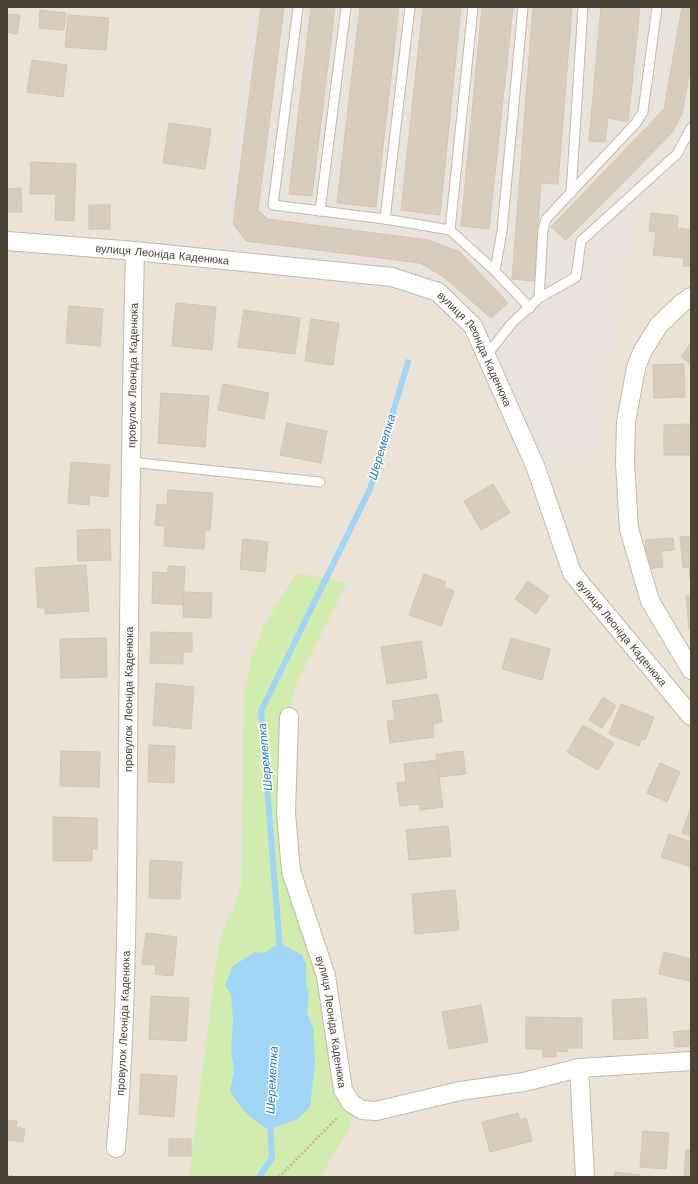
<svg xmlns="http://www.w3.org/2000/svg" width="698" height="1184" font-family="'Work Sans',sans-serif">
	<rect width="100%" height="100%" fill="#f5f1e8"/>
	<rect fill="#eae3d6" x="7" y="7" width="684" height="1170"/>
	<path fill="#e8e3dd" d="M252,7H691V185L638,207L594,468H536L473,326L438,292L218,260Z"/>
	<path fill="#d1ecae" d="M297,573L347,583L295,687L289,717L286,813L351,1103L352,1118L350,1127L320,1177H189L217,955C221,930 235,909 241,885L244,693L251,660L264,625Z"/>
	<path fill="#a1d5f6" d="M280,943L302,955L306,964V985L309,991L307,1013L313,1027L315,1063L310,1107L299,1118L269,1130C250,1118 241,1110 230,1091L234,1070L231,1050L233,1020L231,994L225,985L233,966L255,952L264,953Z"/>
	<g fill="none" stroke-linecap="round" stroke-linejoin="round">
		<g stroke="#a1d5f6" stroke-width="6">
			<path d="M280,950L261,711L370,489L408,362"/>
			<path d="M259,1177L272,1158L270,1123"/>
		</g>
	</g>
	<g fill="#d8cdbd" stroke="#d3c5af">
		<path d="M261,7H284L258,210L267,219L428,240L460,252L508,303L491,318L444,277L420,263L246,241L233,224Z"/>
		<path d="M311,7H335L312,196L289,194Z"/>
		<path d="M360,7H399L376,207L337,203Z"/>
		<path d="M423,7H461L440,215L401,210Z"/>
		<path d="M482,7H513L489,229L461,226Z"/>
		<path d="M533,7H572L558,184L541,183L534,281L512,279Z"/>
		<path d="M601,7H640L628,122L608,118L605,142L589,141Z"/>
		<path d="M682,7H691V64L682,114L672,133L566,240L551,227L664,109Z"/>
		<path d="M40,10L66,13L64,30L39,28Z"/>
		<path d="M7,14L20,15L17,34L7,32Z"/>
		<path d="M68,15L109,18L106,50L65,47Z"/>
		<path d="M32,60L67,65L63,97L27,92Z"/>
		<path d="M169,123L211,129L205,169L163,163Z"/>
		<path d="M31,162L76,164L74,221L55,220L56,194H30Z"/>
		<path d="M21,188L22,212H7V189Z"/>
		<rect x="89" y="205" width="21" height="24"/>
		<path d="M651,213L678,216L677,228L691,230V266H683L684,258L653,255L656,232L649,231Z"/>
		<path d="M176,303L216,307L212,350L172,346Z"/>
		<path d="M69,306L103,309L100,346L66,343Z"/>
		<path d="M244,310L300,318L295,354L238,347Z"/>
		<path d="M311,319L339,323L333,365L305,361Z"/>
		<path d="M691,343V364L681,357Z"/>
		<path d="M684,364L685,397L654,398L653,365Z"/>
		<path d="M223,384L269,393L264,419L218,410Z"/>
		<path d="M161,393L209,396L205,447L158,443Z"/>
		<path d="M287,423L327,431L321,463L280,455Z"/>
		<path d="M691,424V455H664V425Z"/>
		<path d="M71,462L110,465L108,497L90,495L89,505L68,503Z"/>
		<path d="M493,484L510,513L481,530L464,501Z"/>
		<path d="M168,490L213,493L210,531L205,530L204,549L164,546L165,526L155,525L157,504L167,505Z"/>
		<path d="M110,529L111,560L78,561L77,530Z"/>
		<path d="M691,536V580H690L689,567L683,568L680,537Z"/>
		<path d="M673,538L674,550L661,551L663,567L647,569L645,540Z"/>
		<path d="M243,539L268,542L265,572L240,569Z"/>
		<path d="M86,565L89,611L45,614V608H38L35,568Z"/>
		<path d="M168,566L185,567L183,605L152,603L153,572L168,573Z"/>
		<path d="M424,574L446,582L444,587L454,591L441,626L409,615Z"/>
		<path d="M528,581L549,596L536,614L515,599Z"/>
		<path d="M184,592L212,593L211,618L183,617Z"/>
		<path d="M686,596H691V629H689Z"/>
		<path d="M151,632L192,633V652H183V664L150,663Z"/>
		<path d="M106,638L107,677L61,678L60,639Z"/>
		<path d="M511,638L550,649L542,680L502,669Z"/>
		<path d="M421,641L427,678L387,684L381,647Z"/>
		<path d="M156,683L194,687L191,729L153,725Z"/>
		<path d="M438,694L442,722L433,724L434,737L390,743L387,721L395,720L392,701Z"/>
		<path d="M603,697L616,706L602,728L589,720Z"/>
		<path d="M621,704L654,717L645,740L641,739L639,746L609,734Z"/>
		<path d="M583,725L614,743L598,770L567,752Z"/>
		<path d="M149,745L175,746L174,783L148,782Z"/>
		<path d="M61,751L100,752L99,787L60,786Z"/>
		<path d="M463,751L466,774L439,777L436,754Z"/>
		<path d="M437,760L443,807L420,810V804L400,806L397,783L406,782L404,764Z"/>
		<path d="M660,763L680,772L667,802L647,793Z"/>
		<path d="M691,807V836L682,833Z"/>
		<path d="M53,817L97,818V849H92V861H53Z"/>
		<path d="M448,826L451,856L409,860L406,830Z"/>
		<path d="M669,834L691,842V867L661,857Z"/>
		<path d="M150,860L182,862L180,899L149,898Z"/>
		<path d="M455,890L459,930L415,934L412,894Z"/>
		<path d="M146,933L177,937L173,976L155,974L156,965L142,964Z"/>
		<path d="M664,952L691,959L690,981L659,974Z"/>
		<path d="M151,996L189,998L186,1041L149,1039Z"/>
		<path d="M646,998L648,1038L614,1040L612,1000Z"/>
		<path d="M481,1005L488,1042L449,1049L442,1012Z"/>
		<path d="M526,1017L582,1018V1048H567V1052L556,1051V1057H543V1049H526Z"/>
		<path d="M691,1030V1046L675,1047L673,1032Z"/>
		<path d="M141,1074L177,1076L174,1117L139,1114Z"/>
		<path d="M518,1113L520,1120L526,1118L532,1141L490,1152L482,1122Z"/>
		<path d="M7,1120L17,1121L16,1127L25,1129L23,1142L7,1140Z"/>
		<path d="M643,1131L669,1133L666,1169L640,1167Z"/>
		<rect x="169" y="1139" width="22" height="17"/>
		<path d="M686,1150H691V1177H684Z"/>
		<path d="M615,1172L640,1175V1177H614Z"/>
	</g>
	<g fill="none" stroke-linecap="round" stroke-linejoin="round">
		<defs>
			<g id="service">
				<path d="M298,7L273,205L385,219L450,230L495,271L530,308"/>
				<path d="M571,193L583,7"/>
				<path d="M320,211L346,7"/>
				<path d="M385,219L410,7"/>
				<path d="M450,230L473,7"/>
				<path d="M495,271L502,231L523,7"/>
				<path d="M539,298L543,230L546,219L636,123L643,112L657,7"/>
				<path d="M486,356L512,323L539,298L576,277L581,241L677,154L691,128"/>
				<path d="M130,462L320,482"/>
			</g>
			<g id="minor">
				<path id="s1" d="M7,241L135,251L392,277L438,292L473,326L536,468L572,573L691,716"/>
				<path d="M691,297L682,303L659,325L642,352L636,368L626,422L625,463L629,529L650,601L691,670"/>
				<path id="s2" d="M289,717L286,813L291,871L326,976L343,1090L351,1103L362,1110L376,1111L460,1091L524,1082L579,1068L691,1061"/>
				<path d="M579,1068L585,1177"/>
				<path id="s3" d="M116,1148C127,1019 127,890 128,760C129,590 131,421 135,251"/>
			</g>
		</defs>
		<use href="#service" stroke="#c2b9aa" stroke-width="11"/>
		<use href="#minor" stroke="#c2b9aa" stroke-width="20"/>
		<g stroke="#c4b59a" stroke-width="2.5" stroke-dasharray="2 2" stroke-linecap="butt">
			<path d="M7,1176L14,1177"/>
			<path d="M279,1177L337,1118"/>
		</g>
		<use href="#service" stroke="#fff" stroke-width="9"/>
		<use href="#minor" stroke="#fff" stroke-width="18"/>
	</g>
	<g text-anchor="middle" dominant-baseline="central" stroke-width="3" stroke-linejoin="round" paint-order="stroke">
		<g font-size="11" fill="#494236" stroke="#fff">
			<text stroke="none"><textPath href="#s1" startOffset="156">вулиця Леоніда Каденюка</textPath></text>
			<text stroke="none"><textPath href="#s1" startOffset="504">вулиця Леоніда Каденюка</textPath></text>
			<text stroke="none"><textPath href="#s3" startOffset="773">провулок Леоніда Каденюка</textPath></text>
			<text stroke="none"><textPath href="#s1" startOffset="828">вулиця Леоніда Каденюка</textPath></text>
			<text stroke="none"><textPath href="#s3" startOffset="449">провулок Леоніда Каденюка</textPath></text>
			<text stroke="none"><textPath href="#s2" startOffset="311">вулиця Леоніда Каденюка</textPath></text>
			<text stroke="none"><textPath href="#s3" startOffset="125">провулок Леоніда Каденюка</textPath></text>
		</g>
		<g font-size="12" font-style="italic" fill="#257bb5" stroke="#fff">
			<text transform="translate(382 447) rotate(-73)">Шереметка</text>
			<text transform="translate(265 757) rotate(-95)">Шереметка</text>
			<text transform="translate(272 1080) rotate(-87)">Шереметка</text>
		</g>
	</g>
	<rect width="698" height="1184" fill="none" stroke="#494236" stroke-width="16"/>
</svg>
